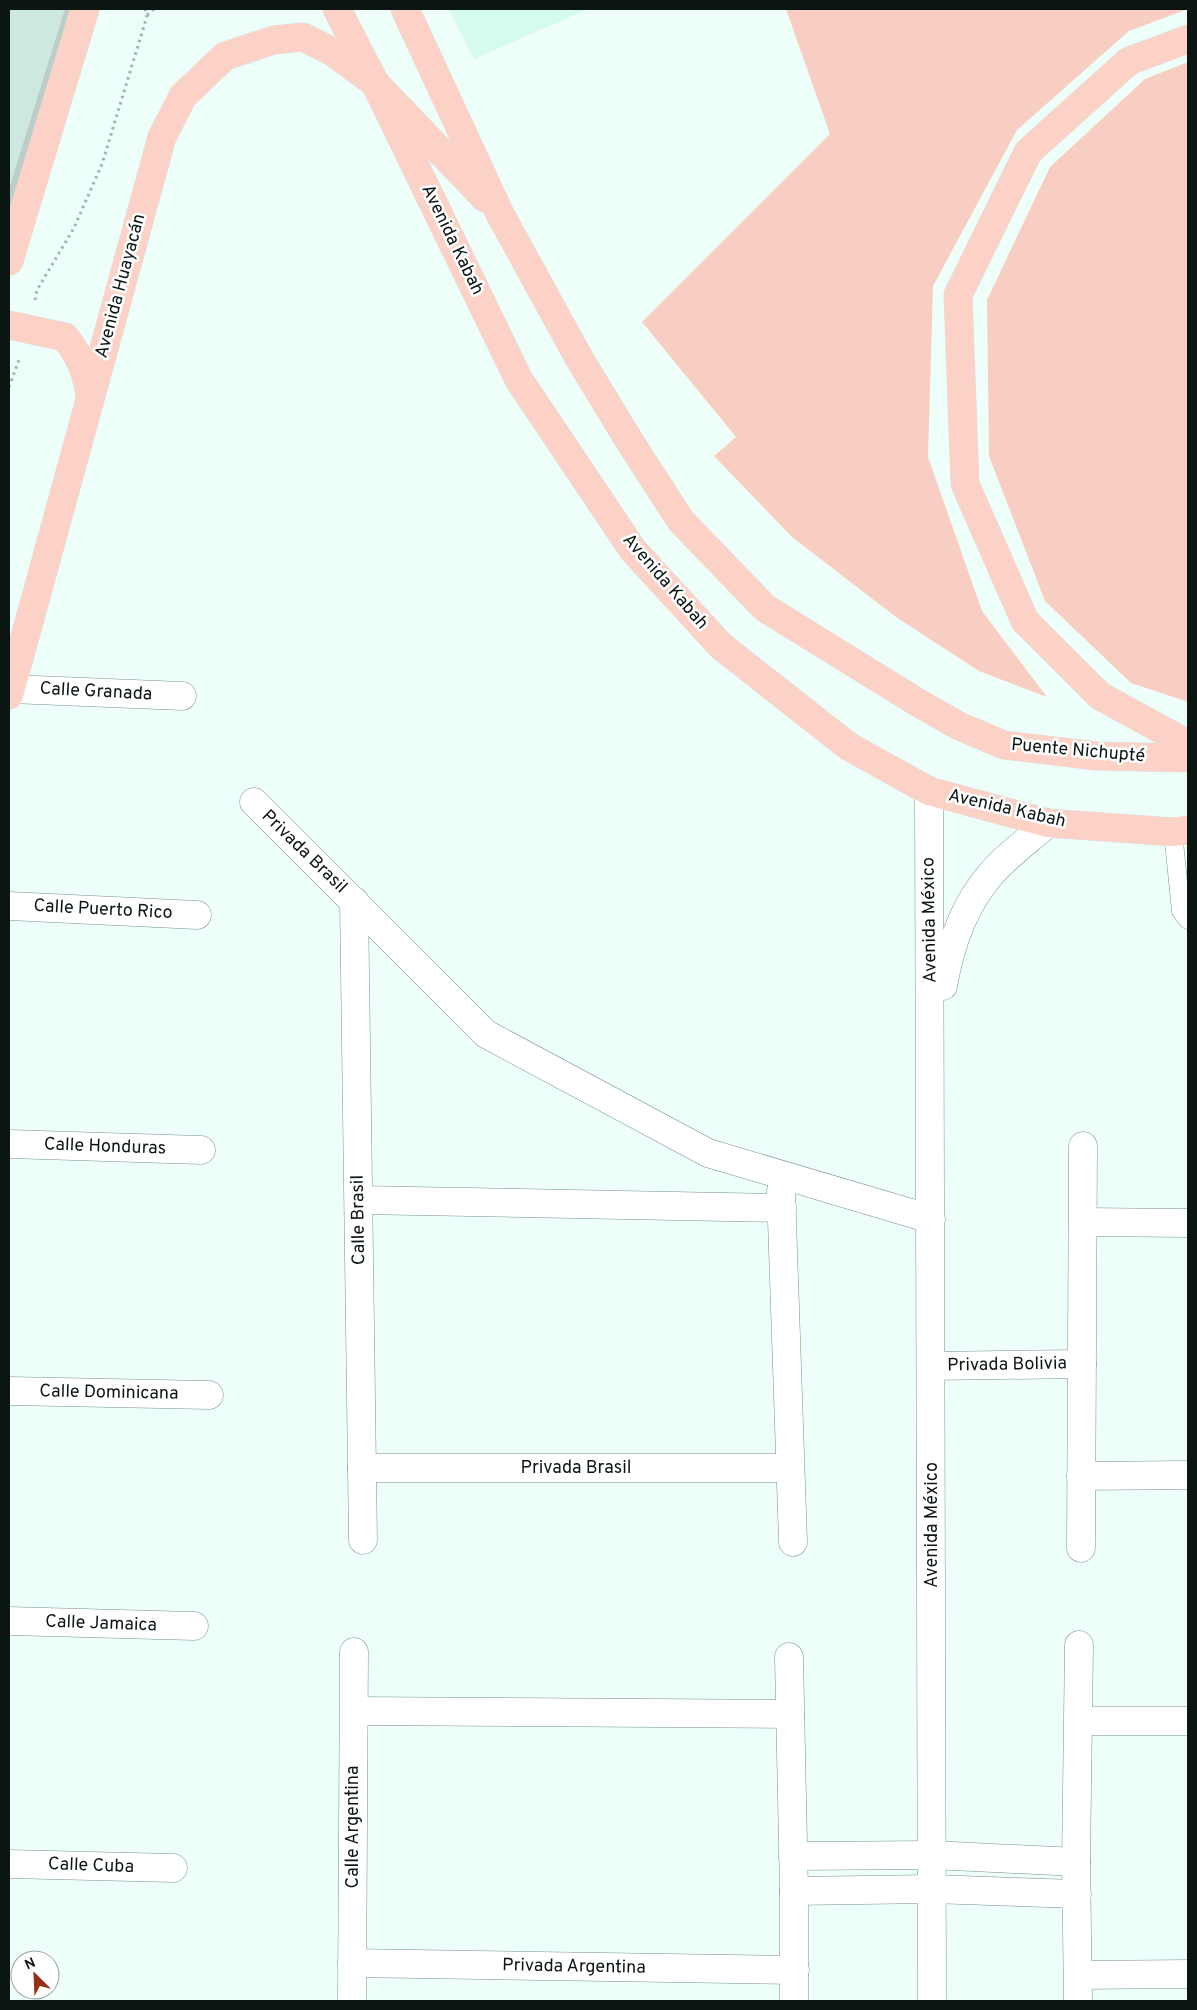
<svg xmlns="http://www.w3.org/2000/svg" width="1197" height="2010" font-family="Overpass,sans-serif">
	<rect width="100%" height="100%" fill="#eefff9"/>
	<path fill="#d5fbee" d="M449,9H588L474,59Z"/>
	<g fill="#f8cdc2">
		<path d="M786,9H1188L1129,31L1017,130L933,286L928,457L982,611L1047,697L979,671L896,617L792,537L714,456L736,437L642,322L830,134Z"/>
		<path d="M1188,62V702L1131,683L1045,601L989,456L987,300L1050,167L1145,79Z"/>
	</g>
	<path fill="#0003" d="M9,9H85L9,240Z"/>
	<path fill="#cde8df" d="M9,9H65L9,189Z"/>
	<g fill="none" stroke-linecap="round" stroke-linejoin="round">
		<defs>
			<path id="service" d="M1173,832L1181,911L1188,920"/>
			<g id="minor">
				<path d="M11,689L182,696"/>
				<path d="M254,802L486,1034L708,1153L931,1219"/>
				<path d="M354,901L363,1540"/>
				<path d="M9,906L197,915"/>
				<path d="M9,1144L201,1150"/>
				<path d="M781,1191L793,1542"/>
				<path d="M359,1200L782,1208"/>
				<path d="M1083,1222L1188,1223"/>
				<path d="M931,1366L1082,1364"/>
				<path d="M9,1391L209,1395"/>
				<path d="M362,1468H790"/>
				<path d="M1081,1476L1188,1475"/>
				<path d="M1081,1548L1083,1146"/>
				<path d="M9,1621L194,1626"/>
				<path d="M789,1657L794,1891V2001"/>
				<path d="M354,1711L790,1714"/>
				<path d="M1079,1721H1188"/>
				<path d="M793,1856L932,1855L1076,1862"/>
				<path d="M9,1864L173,1868"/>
				<path d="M794,1891L932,1889L1077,1894"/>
				<path d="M352,1963L795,1970"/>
				<path d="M1078,1975L1188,1974"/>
				<path d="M352,2001L354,1652"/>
				<path d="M1078,2001L1076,1862L1079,1645"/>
			</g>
			<g id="tertiary">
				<path d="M929,791L932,2001"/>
				<path d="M943,986C950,945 963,906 991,874C1007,855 1030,839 1048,823"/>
			</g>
			<g id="primary">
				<path d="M337,9L375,83L519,380L633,550L721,646L848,746L929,791L1048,823L1173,832L1188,830"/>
				<path d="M405,9L500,214L579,358L630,442L681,521L765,608L917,702L959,726L1004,745L1096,756L1188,758"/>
				<path d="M1188,39L1129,61L1028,152L958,295L965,484L1025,621L1100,696L1188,744"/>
				<path d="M9,261L85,9"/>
				<path d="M9,325L65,337C80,356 87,373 90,396"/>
				<path d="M9,695L162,137L183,96L225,56L274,40L303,37L333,52L375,83L485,198"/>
			</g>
		</defs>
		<use href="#service" stroke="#789289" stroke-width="19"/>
		<use href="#minor" stroke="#789289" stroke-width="29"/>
		<use href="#tertiary" stroke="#789289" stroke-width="29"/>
		<use href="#primary" stroke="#dddede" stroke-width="29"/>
		<g stroke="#a2b1ac" stroke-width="3" stroke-dasharray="2.5 4" stroke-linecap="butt">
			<path d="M147,15L154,9"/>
			<path d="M35,300L37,290L74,228L102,164L147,16L145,9"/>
			<path d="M9,387L20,357"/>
		</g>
		<use href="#service" stroke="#fff" stroke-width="18"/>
		<use href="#minor" stroke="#fff" stroke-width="28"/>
		<use href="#tertiary" stroke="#fff" stroke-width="28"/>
		<use href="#primary" stroke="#fcd2c7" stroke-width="28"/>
	</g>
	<g text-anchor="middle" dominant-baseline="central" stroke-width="5" stroke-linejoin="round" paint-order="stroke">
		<g font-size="18" fill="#0b1512" stroke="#fff">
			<text transform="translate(452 240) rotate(64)">Avenida Kabah</text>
			<text transform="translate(121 286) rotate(-75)">Avenida Huayacán</text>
			<text transform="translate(665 582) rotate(49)">Avenida Kabah</text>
			<text transform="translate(96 692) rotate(3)">Calle Granada</text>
			<text transform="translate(1078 751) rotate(5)">Puente Nichupté</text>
			<text transform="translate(1007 809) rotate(13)">Avenida Kabah</text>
			<text transform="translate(304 852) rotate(44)">Privada Brasil</text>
			<text transform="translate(103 910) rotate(3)">Calle Puerto Rico</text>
			<text transform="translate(930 920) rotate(-91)">Avenida México</text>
			<text transform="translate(105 1147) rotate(2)">Calle Honduras</text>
			<text transform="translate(359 1220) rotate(-91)">Calle Brasil</text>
			<text transform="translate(1007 1365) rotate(-1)">Privada Bolivia</text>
			<text transform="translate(109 1393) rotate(1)">Calle Dominicana</text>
			<text x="576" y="1468">Privada Brasil</text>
			<text transform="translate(932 1525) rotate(-90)">Avenida México</text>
			<text transform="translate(101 1624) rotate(2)">Calle Jamaica</text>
			<text transform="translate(353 1827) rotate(-90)">Calle Argentina</text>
			<text transform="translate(91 1866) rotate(2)">Calle Cuba</text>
			<text transform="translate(574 1967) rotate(1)">Privada Argentina</text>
		</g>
	</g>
	<rect width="1197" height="2010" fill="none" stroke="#0b1512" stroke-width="20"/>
	<g transform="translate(35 1975) rotate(336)"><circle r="24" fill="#ffffff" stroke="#9da1a0"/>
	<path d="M0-4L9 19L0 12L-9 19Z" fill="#972f13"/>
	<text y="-8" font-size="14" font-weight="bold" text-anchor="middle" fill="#0b1512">N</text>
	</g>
</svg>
